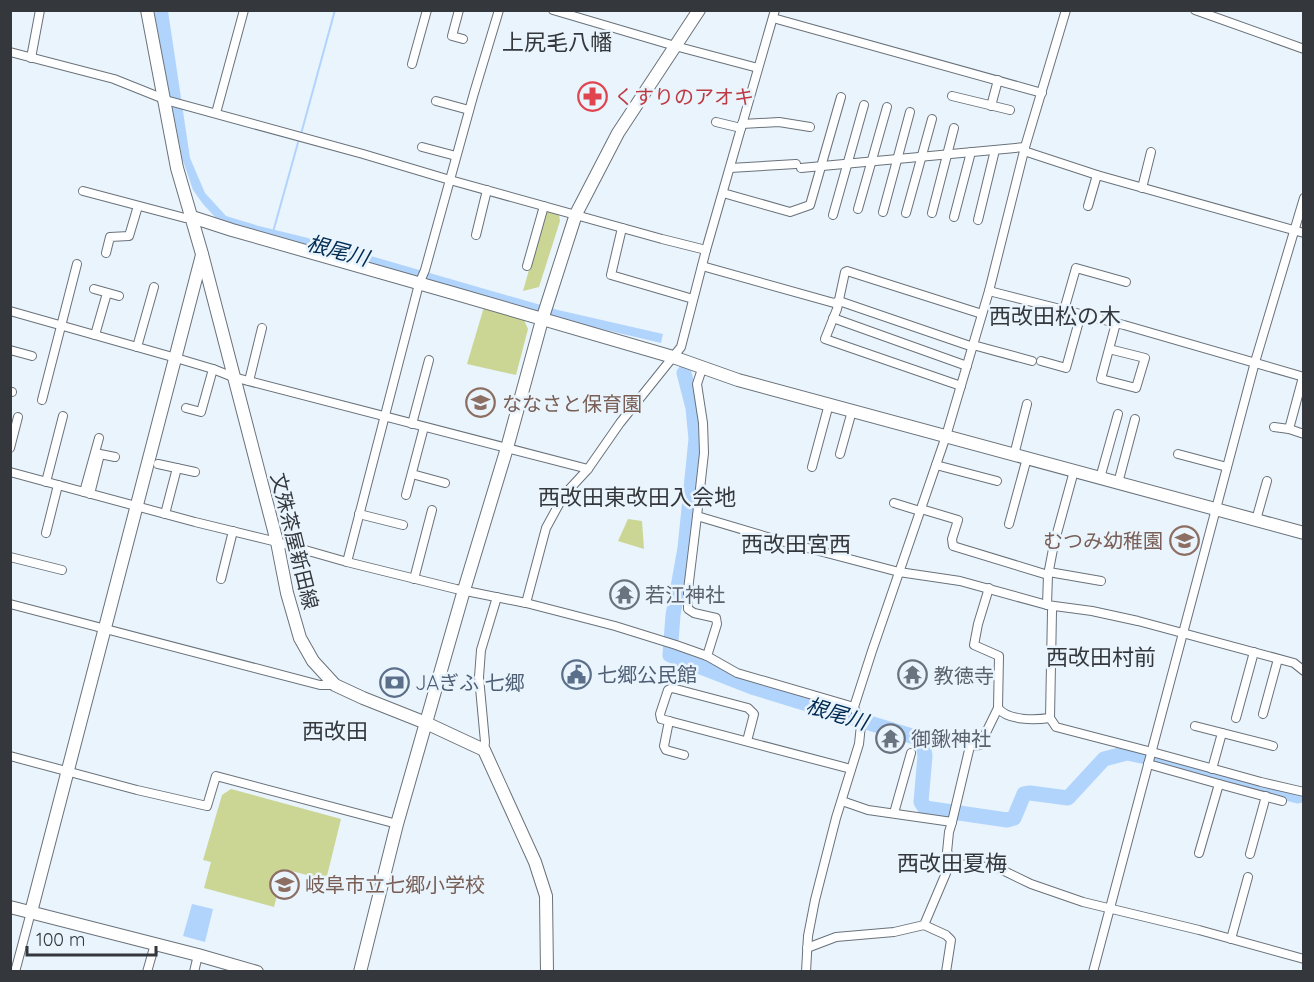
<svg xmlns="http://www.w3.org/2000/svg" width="1314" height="982" font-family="Quicksand,'Noto Sans JP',sans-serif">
	<rect width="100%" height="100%" fill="#e9f4fd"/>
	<g fill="#cbd695">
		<path d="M546,210L559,214L560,221L539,287L523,291Z"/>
		<path d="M484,307L524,320L528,329L516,375L467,364Z"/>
		<path d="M628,519L642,521L644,549L618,541Z"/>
		<path d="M231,789L341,819L326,880L284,869L274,907L204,888L211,862L203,860L222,795Z"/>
	</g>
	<g fill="#b1d4fd">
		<path d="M154,11H168L190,158L205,193L226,216L259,226L312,239L558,310L663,334L661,343L559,319L245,228L215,217L203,204L193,190L182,158Z"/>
		<path d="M192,904L213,909L205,942L183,936Z"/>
	</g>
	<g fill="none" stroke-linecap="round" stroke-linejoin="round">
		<g stroke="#b1d4fd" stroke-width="2">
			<path d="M301,134L335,10"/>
			<path d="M273,232L299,139"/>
		</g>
		<path stroke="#b1d4fd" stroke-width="15" d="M684,373L693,408L696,439L685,548L673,615L670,655L752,687L915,737L923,744L925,756L921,802L925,808L1007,820L1014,818L1024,794L1030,793L1068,798L1104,759L1127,753L1156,759L1298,796"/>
		<defs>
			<g id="street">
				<path d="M459,10L452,36L463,39"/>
				<path d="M553,10L675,46L758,68"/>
				<path d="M1195,10L1304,49"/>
				<path d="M773,18L1042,93"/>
				<path d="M10,52L114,79L169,101L363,154L450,180L662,239L706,250"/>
				<path d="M31,58L40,10"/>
				<path d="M412,64L427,10"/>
				<path d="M952,96L1010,110"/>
				<path d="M436,101L469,110"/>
				<path d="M991,106L998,80"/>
				<path d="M216,113L244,10"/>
				<path d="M716,122L741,128"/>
				<path d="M742,124L779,122L810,127"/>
				<path d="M422,147L456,156"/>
				<path d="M1024,151L1097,175L1304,233"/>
				<path d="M730,168L796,164"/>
				<path d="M801,168L1025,147"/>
				<path d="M1142,188L1151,152"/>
				<path d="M83,191L185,218L192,217"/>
				<path d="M723,193L790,212L810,205L841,97"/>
				<path d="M1088,206L1097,175"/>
				<path d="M858,209L887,107"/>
				<path d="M883,212L910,112"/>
				<path d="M906,213L932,119"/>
				<path d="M932,213L954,128"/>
				<path d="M833,215L864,105"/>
				<path d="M954,217L971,152"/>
				<path d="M978,220L995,150"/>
				<path d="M622,228L611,275L693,299"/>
				<path d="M476,235L487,190"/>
				<path d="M106,253L110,237L129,236L138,206"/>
				<path d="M527,266L544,206"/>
				<path d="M702,266L834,303L839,301L973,347"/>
				<path d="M94,289L119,296"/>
				<path d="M989,291L1124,325L1304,377"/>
				<path d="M1064,310L1076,268L1126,282"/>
				<path d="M10,311L176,358L213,369L233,377L588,469"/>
				<path d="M833,318L967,366"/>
				<path d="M95,335L107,293"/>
				<path d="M973,345L1032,361"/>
				<path d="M137,347L154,287"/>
				<path d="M1109,349L1145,358L1136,388L1101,379L1116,323"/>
				<path d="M10,350L32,356"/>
				<path d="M1041,361L1066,368L1081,314"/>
				<path d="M249,381L262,328"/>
				<path d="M961,386L825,339L837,309L845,272L847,271L982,314"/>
				<path d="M10,392H12"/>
				<path d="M42,400L77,264"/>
				<path d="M186,408L201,412L213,369"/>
				<path d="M412,424L429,360"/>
				<path d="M1274,427L1289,429L1304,434"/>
				<path d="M1289,429L1303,377"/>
				<path d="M10,448L18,417"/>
				<path d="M840,454L852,411"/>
				<path d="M1178,454L1227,467"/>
				<path d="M1014,455L1027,404"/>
				<path d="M158,464L195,472"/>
				<path d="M936,465L997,481"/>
				<path d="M812,467L829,404"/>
				<path d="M10,472L195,522L277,542L347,562L456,589L526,603L615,626L676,645L707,656L737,673L854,707"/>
				<path d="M412,474L445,483"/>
				<path d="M1100,478L1118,414"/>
				<path d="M46,482L63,416"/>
				<path d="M1118,483L1135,419"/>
				<path d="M84,492L99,438"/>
				<path d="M90,494L100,454L115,457"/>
				<path d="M406,495L424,427"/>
				<path d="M894,503L920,511"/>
				<path d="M921,509L958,520L952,539L953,546L1048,575"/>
				<path d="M165,514L177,468"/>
				<path d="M359,514L403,525"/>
				<path d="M697,516L704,453L703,423L697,384L702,369"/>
				<path d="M1256,520L1267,481"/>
				<path d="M1009,524L1027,458"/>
				<path d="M46,533L58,485"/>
				<path d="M10,557L62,570"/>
				<path d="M347,562L419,284L425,270L474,93L499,10"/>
				<path d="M1049,572L1101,581"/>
				<path d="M221,579L233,531"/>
				<path d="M414,579L432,510"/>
				<path d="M989,588L978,624L974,645L999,656L998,708C1008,721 1035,720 1050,718"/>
				<path d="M526,603L546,528L564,495L588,469L620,423L681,347L706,250L775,10"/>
				<path d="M10,604L320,685H335"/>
				<path d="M1047,605L1048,575L1054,544L1074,471"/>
				<path d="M1053,607L1052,611L1050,718L1056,727L1152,752L1261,782L1304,792"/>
				<path d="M707,656L717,624L716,618L694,613L688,609V590L697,516L781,541L899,572L960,581L1047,605L1092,611L1138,621L1294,663L1304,671"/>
				<path d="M1263,714L1278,659"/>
				<path d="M1236,718L1254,652"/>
				<path d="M669,721L661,719L660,714L668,690L672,688L748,708L754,714L747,741"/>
				<path d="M1195,726L1273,746"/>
				<path d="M484,750L485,742L479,677L481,650L497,597"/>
				<path d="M684,755L666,750L664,746L669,721L851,769"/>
				<path d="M10,756L137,790L207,806L216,776L397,824"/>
				<path d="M1148,764L1219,784L1199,853"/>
				<path d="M1212,769L1222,733"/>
				<path d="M1219,784L1282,801"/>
				<path d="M842,801L868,810L952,822L949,832L947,852L954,862L965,865L998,868L1031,884L1083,902L1199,930L1304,959"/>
				<path d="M894,813L911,753"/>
				<path d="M952,822L970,746L980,745L998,708"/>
				<path d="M1250,854L1266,796"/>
				<path d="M924,925L946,935L951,940L946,972"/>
				<path d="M1231,939L1248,877"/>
				<path d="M807,948L836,937L894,932L924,925L952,859"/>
				<path d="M15,972L31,912"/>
				<path d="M147,972L155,944"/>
				<path d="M194,972L198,955"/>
				<path d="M806,972L808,936L815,900L836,818L859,744L861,725L854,707L872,651L946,436L989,291L1025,147L1066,10"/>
				<path d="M1093,972L1255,362L1304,198"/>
			</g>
			<g id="secondary">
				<path d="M147,10L177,168L202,254L277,542L287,593L300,638L313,661L335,685L363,698L426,723L484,750L535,862L546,896L547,972"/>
				<path d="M192,217L232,230L453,293L673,357L738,380L1304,533"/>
				<path d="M10,907L198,955L257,972"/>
				<path d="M31,912L202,255"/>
				<path d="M360,972L397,824L423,733L464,590L507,448L542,320L576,214L618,133L699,10"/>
			</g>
		</defs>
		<use href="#street" stroke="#6a727a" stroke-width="10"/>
		<use href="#secondary" stroke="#6a727a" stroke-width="14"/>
		<use href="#street" stroke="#fff" stroke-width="8"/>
		<use href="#secondary" stroke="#fff" stroke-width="12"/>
	</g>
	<defs>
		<symbol id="pharmacy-ring" viewBox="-11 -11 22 22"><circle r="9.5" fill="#e9f4fd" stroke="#e0444e" stroke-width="1.5"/><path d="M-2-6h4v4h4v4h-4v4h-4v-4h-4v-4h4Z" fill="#e0444e"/></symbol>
		<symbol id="school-ring" viewBox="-11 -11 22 22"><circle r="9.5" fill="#e9f4fd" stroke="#8d6e63" stroke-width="1.5"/><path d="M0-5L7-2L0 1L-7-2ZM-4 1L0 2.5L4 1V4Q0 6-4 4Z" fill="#8d6e63"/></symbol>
		<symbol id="temple-ring" viewBox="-11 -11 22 22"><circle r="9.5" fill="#e9f4fd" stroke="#6b7280" stroke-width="1.5"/><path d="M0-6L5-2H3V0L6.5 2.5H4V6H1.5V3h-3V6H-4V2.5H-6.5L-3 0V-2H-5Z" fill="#6b7280"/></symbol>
		<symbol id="civic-ring" viewBox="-11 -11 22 22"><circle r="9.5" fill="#e9f4fd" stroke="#5c6f8a" stroke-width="1.5"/><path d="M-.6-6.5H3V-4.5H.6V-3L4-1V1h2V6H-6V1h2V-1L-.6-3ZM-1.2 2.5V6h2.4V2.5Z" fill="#5c6f8a"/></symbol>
		<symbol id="bank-ring" viewBox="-11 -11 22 22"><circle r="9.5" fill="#e9f4fd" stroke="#5c6f8a" stroke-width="1.5"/><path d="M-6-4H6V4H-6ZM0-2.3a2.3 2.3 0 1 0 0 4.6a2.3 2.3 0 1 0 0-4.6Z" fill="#5c6f8a"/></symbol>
	</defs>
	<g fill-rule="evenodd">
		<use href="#pharmacy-ring" x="576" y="80" width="33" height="33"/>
		<use href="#school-ring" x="464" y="386" width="33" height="33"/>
		<use href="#school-ring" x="1168" y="524" width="33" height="33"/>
		<use href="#temple-ring" x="608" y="578" width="33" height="33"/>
		<use href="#civic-ring" x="560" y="658" width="33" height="33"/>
		<use href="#temple-ring" x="896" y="658" width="33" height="33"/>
		<use href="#bank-ring" x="378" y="666" width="33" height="33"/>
		<use href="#temple-ring" x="874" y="722" width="33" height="33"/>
		<use href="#school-ring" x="268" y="868" width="33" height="33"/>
	</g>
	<g text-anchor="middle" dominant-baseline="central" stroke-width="5" stroke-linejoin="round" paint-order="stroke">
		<g font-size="20" fill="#be3a42" stroke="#e9f4fd" text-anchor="start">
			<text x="614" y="96">くすりのアオキ</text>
		</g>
		<g font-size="20" fill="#785e54" stroke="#e9f4fd" text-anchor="start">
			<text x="502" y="403">ななさと保育園</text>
			<text x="1163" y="540" text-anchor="end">むつみ幼稚園</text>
			<text x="305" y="884">岐阜市立七郷小学校</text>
		</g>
		<g font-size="20" fill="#34383c" stroke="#e9f4fd">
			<text transform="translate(295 541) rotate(76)">文殊茶屋新田線</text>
		</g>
		<g font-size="20" fill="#5b616d" stroke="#e9f4fd" text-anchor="start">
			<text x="645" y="594">若江神社</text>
			<text x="934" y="675">教徳寺</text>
			<text x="911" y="738">御鍬神社</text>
		</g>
		<g font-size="20" fill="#4e5e75" stroke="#e9f4fd" text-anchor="start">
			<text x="597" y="674">七郷公民館</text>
			<text x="415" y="682">JAぎふ 七郷</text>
		</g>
		<g font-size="21" font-style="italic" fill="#002b53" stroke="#e9f4fd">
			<text transform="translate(338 250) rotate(15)">根尾川</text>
			<text transform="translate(837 713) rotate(17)">根尾川</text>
		</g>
		<g font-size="22" fill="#34383c" stroke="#e9f4fd">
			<text x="557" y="42">上尻毛八幡</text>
			<text x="1055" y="316">西改田松の木</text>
			<text x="637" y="497">西改田東改田入会地</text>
			<text x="796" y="544">西改田宮西</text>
			<text x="1101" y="657">西改田村前</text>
			<text x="335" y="731">西改田</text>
			<text x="952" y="863">西改田夏梅</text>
		</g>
	</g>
	<rect width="1314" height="982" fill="none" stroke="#34383c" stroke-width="24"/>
	<path d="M27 946v9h129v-9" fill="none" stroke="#34383c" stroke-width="3"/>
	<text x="36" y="946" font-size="18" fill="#34383c" stroke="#e9f4fd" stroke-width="4.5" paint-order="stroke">100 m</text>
</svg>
